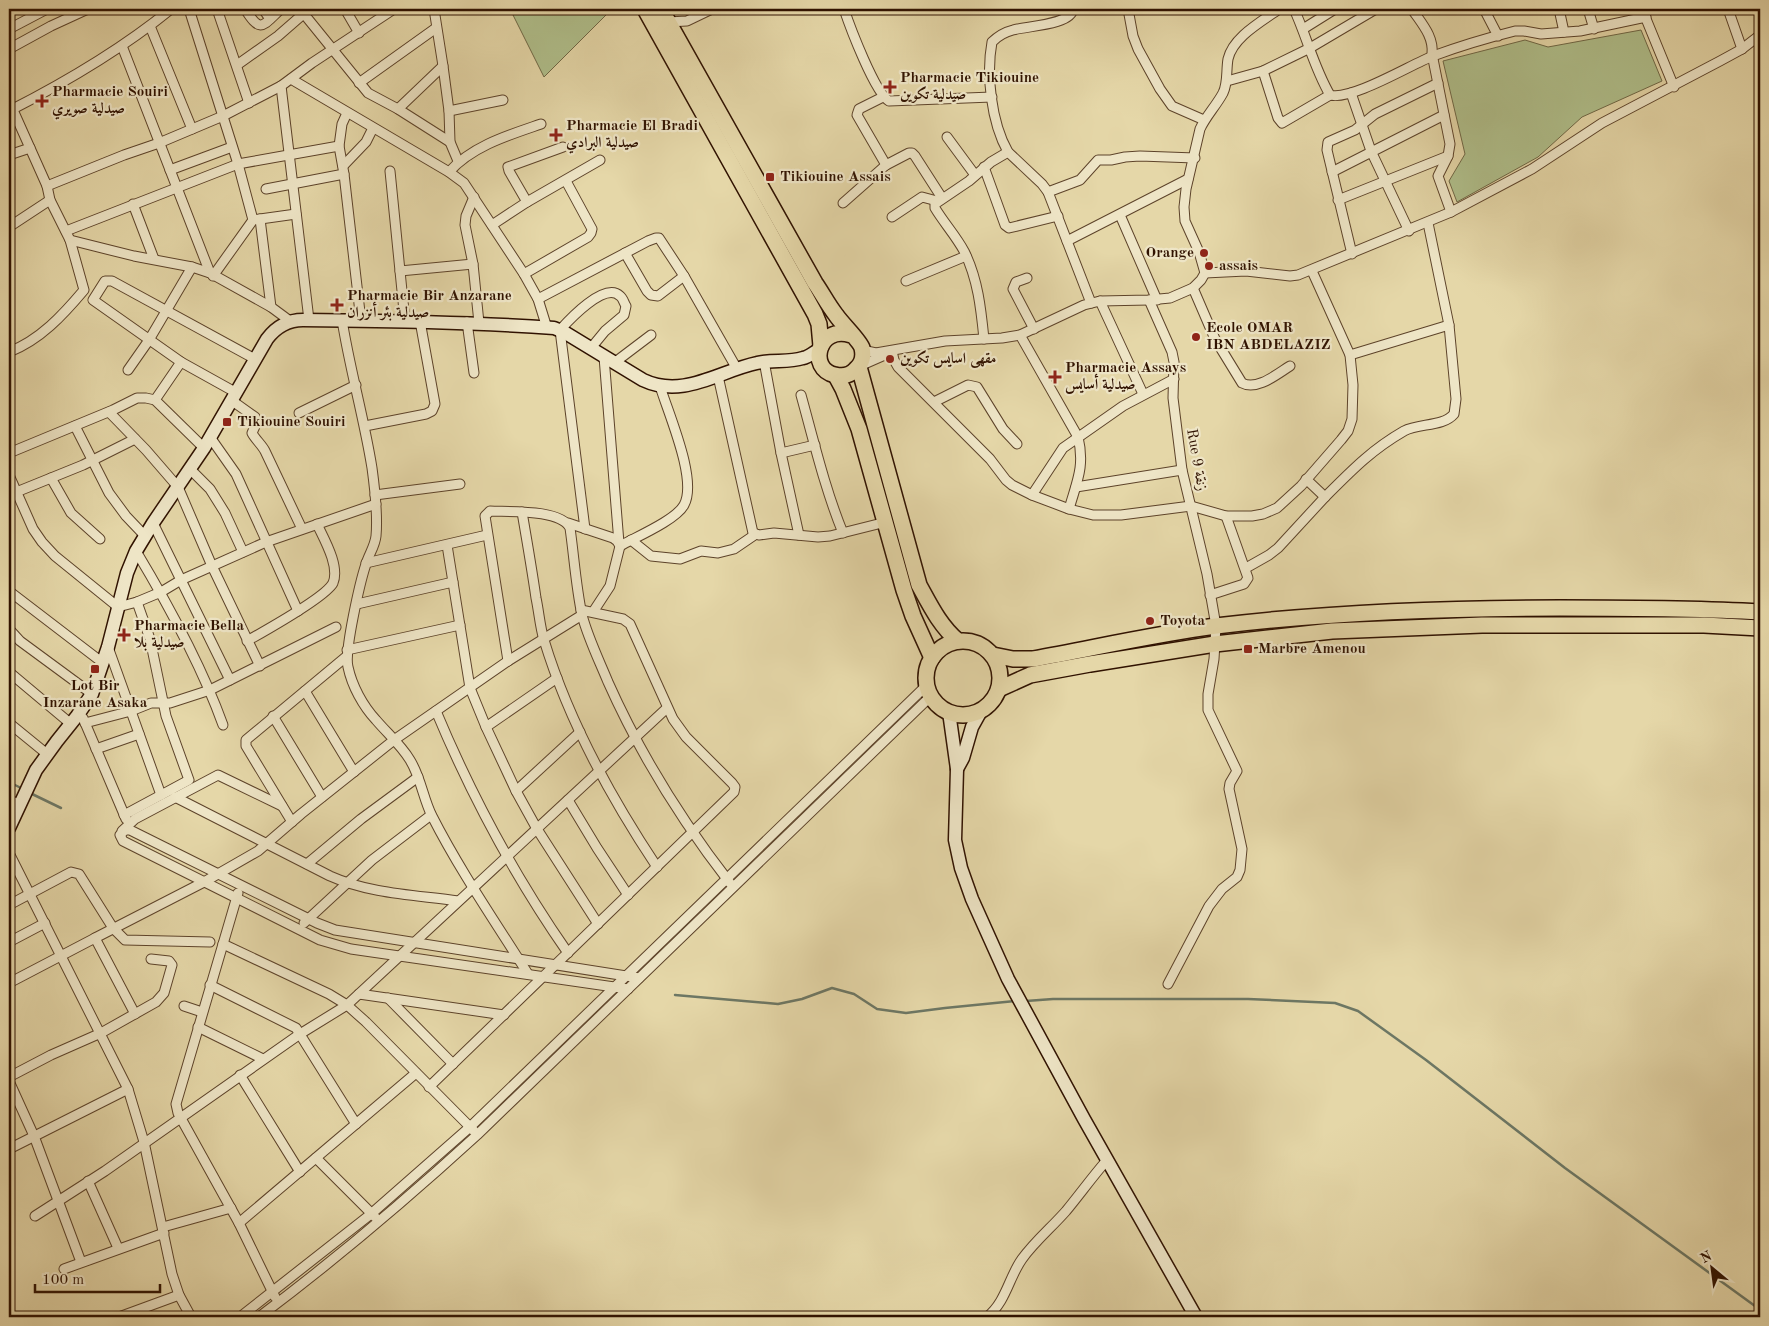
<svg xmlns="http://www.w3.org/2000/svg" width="1769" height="1326" font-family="'Old Standard TT',Amiri,serif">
	<rect width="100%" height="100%" fill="#e5d7a8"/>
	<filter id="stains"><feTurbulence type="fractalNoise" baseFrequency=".004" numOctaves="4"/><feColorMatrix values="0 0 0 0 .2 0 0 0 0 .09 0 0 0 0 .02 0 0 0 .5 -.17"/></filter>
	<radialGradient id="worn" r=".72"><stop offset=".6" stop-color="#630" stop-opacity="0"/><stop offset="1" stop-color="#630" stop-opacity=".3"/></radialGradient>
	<g fill="#b0bf8b" stroke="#706846">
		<path d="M510,9H603L606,15L544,77Z"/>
		<path d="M1641,30L1662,81L1582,117L1538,157L1457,202L1449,181L1465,154L1443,61L1525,40L1548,47Z"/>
	</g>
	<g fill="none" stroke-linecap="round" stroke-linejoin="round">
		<g stroke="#6d7764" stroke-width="2.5">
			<path d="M9,782L23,789"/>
			<path d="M30,793L61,808"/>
			<path d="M675,995L778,1004L802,999L832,988L854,994L877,1009L906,1013L945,1008L1015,1001"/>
			<path d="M1026,1001L1053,999H1248L1335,1003L1358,1011L1426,1060L1565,1168L1755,1306L1760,1309"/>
		</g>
		<defs>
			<g id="street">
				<path d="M189,9L238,164L253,220"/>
				<path d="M217,9L249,103"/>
				<path d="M245,9C261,34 262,26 281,9"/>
				<path d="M263,9L270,19"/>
				<path d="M345,9L359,33"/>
				<path d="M434,9L443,66L449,111L450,142L458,161"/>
				<path d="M844,9C850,27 875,93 889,101L992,97"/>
				<path d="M1073,9C1071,25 1027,26 1013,30C1005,32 998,36 992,42C986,74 991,122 1008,152L1042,184L1048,192L1091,303"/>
				<path d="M1128,9L1133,36L1138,49L1160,89L1172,106L1204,120"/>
				<path d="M1294,9C1307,37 1314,68 1330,95C1351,101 1410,65 1433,56C1460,46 1487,38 1515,31H1524L1541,34L1580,31L1646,17"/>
				<path d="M1412,9C1421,23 1434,36 1432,54L1450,144L1448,156L1438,176L1451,212"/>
				<path d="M1484,9L1498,36"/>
				<path d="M1559,9L1564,32"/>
				<path d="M1588,9L1594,29"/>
				<path d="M1642,9L1674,87"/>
				<path d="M1728,9L1742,49"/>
				<path d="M304,14L368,93L398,109L450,142"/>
				<path d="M668,22L687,21L712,9"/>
				<path d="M150,26L192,129"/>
				<path d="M9,29L47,9"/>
				<path d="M1303,29L1335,9"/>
				<path d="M122,46L210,273"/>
				<path d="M9,49L51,26L88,9"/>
				<path d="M237,65L278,36L309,9"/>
				<path d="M1263,71L1278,118L1282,123L1330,95"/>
				<path d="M291,79L449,172L464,183L524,274L538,299L547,328"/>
				<path d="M1227,81L1263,71L1310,48L1376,9"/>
				<path d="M359,83L436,28"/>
				<path d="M281,86L309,320"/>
				<path d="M1351,93L1371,151L1409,231"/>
				<path d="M883,97L859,109L857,115L886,165"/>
				<path d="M9,101L47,186L50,200L70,240L84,290C63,315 40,340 9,352"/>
				<path d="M398,109L443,66"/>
				<path d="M9,111C66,82 122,49 171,9"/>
				<path d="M449,111L503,100"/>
				<path d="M347,113L342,124L339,146L344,174L361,321"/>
				<path d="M947,137L975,175"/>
				<path d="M9,155L30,148"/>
				<path d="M343,166L366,142L373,128"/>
				<path d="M984,167L1005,225L1009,228L1058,216"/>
				<path d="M170,170L232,147"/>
				<path d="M390,171L405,321"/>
				<path d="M449,172C472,146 509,135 541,124"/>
				<path d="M1332,172L1444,115"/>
				<path d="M47,186L124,155L159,143L223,116L281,86L312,63L394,9"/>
				<path d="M266,189L344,174"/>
				<path d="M1048,192L1080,180L1098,160H1111L1125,157L1140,156L1195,158"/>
				<path d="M474,197L466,216L465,225L473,264L479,323"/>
				<path d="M1338,200L1448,156"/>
				<path d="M527,202L509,171L508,167L563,147"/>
				<path d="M843,203L886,165L909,153H912L915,156L942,198"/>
				<path d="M133,204L154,259"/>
				<path d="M1120,215L1157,300"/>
				<path d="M892,217L922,197L937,201"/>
				<path d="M260,219L271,307"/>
				<path d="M492,225L527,202L600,160"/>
				<path d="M9,227L50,200"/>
				<path d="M66,231L238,164L339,146"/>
				<path d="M70,240L134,256L192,267L210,273L271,307L290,321"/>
				<path d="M1067,241L1188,179"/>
				<path d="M625,253L647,291L651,295L658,296L684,276"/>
				<path d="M1352,254L1327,150L1328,142L1355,130L1375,114L1438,83"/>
				<path d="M400,271L473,264"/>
				<path d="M1205,273L1246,271L1290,276L1298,275L1451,212L1532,169L1602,123L1720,61L1742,49L1760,35"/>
				<path d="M524,274L588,237L591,233L592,229L566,181"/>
				<path d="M213,276L253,220L296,214"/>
				<path d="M1027,278L1016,282L1013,289L1034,329"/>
				<path d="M906,281L966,256"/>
				<path d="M1193,288L1215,339L1242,383C1257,391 1277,374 1290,366"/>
				<path d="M538,299L648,241L656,238H659L684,276L737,369"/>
				<path d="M1149,300L1172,352L1174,362L1173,398L1182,470L1207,574L1216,626L1214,659L1208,694V710L1237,771L1230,783L1229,789L1242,849L1240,870L1237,877L1222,889L1209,906L1168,984"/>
				<path d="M1100,301L1143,394"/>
				<path d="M342,320C350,370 364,418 372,468C375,490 378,514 376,536C375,546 369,554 366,564C360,582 344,652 348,667C352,686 363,706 376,720C388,734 401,745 410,760C421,778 423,798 432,816C460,871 496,923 528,974"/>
				<path d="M467,322L474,373"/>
				<path d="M1020,335L1078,437C1085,466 1077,481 1069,509"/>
				<path d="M984,339C981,309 978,279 964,251C956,236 944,223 935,208V204L969,181L991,162L1008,152"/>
				<path d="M862,350L876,353L945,341L1002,338L1020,335L1084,305L1100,301L1149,300L1170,298L1193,288L1201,280L1205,273L1199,252L1185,221L1184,207L1186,189L1200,129C1206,116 1216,106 1223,93C1228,83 1226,71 1228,59C1233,37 1261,22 1279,9"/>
				<path d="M892,351L894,360L898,367L990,459L1006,480L1012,485L1032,495L1069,509L1093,515H1121L1191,506L1226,516H1252L1263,514L1277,508L1301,486L1341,440L1348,431L1352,419L1353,385L1350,355L1312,271"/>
				<path d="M1350,355L1449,325"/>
				<path d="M604,357L619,543"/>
				<path d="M764,361L781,453L799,535"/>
				<path d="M614,363L651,335"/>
				<path d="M860,366L885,355"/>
				<path d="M128,370L149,340L192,267"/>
				<path d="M718,376L753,533L759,535L774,533L818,537L830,536L886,522"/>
				<path d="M235,392L181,362L93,300L105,281H112L255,359"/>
				<path d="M801,395C814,442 825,489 843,533"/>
				<path d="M155,400L181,362"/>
				<path d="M231,400L255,417L256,424L252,433C255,439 262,445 265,451L302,529"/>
				<path d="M934,402L968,385L977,387L1003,429L1017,444"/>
				<path d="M109,412L146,450L178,487L212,566L260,666"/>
				<path d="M299,413L356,385"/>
				<path d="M75,426L109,493L126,516L145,536"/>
				<path d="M365,426L426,414L432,411L435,404L420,321"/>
				<path d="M210,437L236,474L298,611"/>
				<path d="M9,453L113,410L137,398H146L155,400L204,448"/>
				<path d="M781,453L815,445"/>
				<path d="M190,469L210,489L225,513L243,552"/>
				<path d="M9,475L33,529L42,542L55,556L118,607L137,602L161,592L181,580L266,542L376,504"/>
				<path d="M51,478L71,513L100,539"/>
				<path d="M1306,479L1325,497C1351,471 1371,450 1404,431C1419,423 1443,427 1454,414L1456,399L1449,325L1428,223"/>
				<path d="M1076,487L1182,470"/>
				<path d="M9,495L83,465L135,439"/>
				<path d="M375,495L460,484"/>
				<path d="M1032,495L1063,448L1123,406L1174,379"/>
				<path d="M522,512C527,541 532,570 536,598C539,612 540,627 544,640C568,719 611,798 657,867"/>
				<path d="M153,523L230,680"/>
				<path d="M568,523L613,538L617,541L620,546L610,586L593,612"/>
				<path d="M585,529L560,330C569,320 605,281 620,296C623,298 624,303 626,306L624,315L605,331L591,348"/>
				<path d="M631,540L651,556L680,559L701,551L718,553L734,549L756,534"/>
				<path d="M447,545L470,688L486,727L516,791L537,829L598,924"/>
				<path d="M620,546C636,537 676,520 684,505C698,480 668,413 660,386"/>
				<path d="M136,551C169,606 201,664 223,725"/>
				<path d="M366,563L487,535"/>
				<path d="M1246,568L1269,555L1278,548L1325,497"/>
				<path d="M9,591L103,663"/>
				<path d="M1210,595L1244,584L1248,578L1226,516"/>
				<path d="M357,604L453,582"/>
				<path d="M9,629L20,641L92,694"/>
				<path d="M247,641C263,632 326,597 333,583C340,566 324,539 317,524"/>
				<path d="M108,647L161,795"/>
				<path d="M347,650L460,625"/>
				<path d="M508,661L485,516L490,511C509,512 561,509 570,528C574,556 576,587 582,615C588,638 599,660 608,682C641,756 681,820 730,883"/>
				<path d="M9,672L71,724"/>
				<path d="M305,691L354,772"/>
				<path d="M436,711C472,797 515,877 568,953"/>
				<path d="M273,716L322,797"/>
				<path d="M83,718L126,819"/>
				<path d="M9,723L47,754"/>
				<path d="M85,723L131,711L151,703H170L210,690L336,627"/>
				<path d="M486,727L557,678"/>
				<path d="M96,749L139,734"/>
				<path d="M516,791L580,732"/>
				<path d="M175,797L330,876C370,894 416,895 458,901"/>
				<path d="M9,799L19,805"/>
				<path d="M568,800L597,848L628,895"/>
				<path d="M124,815L189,780L166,716L150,639L137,602"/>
				<path d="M292,822L246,746V740L347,656"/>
				<path d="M122,831L135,819L218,775L282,806"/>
				<path d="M9,853L128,1089L144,1142L172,1274L179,1295L191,1317"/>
				<path d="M307,864L361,819L418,777"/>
				<path d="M238,893L176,1104L178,1113L239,1223L275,1297"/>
				<path d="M9,905L71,872L79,874L113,928L125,940L210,942"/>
				<path d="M304,923L372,860L431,815"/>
				<path d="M95,938L204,882L258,851L301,814L394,740L508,661L582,615"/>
				<path d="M9,942L45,923"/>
				<path d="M223,944L329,994L347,1005L366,1022L474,1131"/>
				<path d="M9,983L95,938L135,1014"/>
				<path d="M210,985L296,1028L356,1124"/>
				<path d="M628,989L351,949L320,940L123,841L120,835L125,830H130L317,923L335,930L639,978"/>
				<path d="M359,994L504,1015"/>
				<path d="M388,998L453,1064"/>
				<path d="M184,1006L202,1012"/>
				<path d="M198,1027L263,1059"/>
				<path d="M240,1075L300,1172"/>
				<path d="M9,1077L51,1055L101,1033L156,1002L164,993L172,965L169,961L151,959"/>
				<path d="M9,1081L34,1136L81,1262"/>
				<path d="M429,1087L734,792L735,787L732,783L686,737L673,719L630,624L623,619L581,610"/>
				<path d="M9,1149L128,1089"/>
				<path d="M316,1158L375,1217"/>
				<path d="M88,1181L118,1248"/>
				<path d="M35,1216L105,1171L300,1034L347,1005L667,708"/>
				<path d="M239,1223L416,1073"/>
				<path d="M163,1227L231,1208"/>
				<path d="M64,1269L164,1233"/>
				<path d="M119,1317L179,1295"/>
				<path d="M240,1317L371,1214L470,1127L927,685"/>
				<path d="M259,1317C335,1260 407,1199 477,1135L931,696"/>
				<path d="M987,1317C1006,1302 1009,1277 1022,1259C1035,1241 1052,1227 1066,1211C1080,1194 1093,1176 1107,1160"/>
			</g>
			<g id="secondary">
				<path d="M949,712L957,769L955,840L961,868L972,899L1008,979L1084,1119L1196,1317"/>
				<path d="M957,769L963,758L972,727L982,709"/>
				<path d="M9,828L36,770L57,741L77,716L92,694L108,647L127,573L136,551L153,523L204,448L267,339C276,327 287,320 303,320C387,321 470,322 554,328L564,332L643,380C683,399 719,371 757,363C772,359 788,363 803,358C809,357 814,352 820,349"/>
			</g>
			<g id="highway">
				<path d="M645,9L815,314L819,324L821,346"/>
				<path d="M661,9L815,283C822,293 828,305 836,315C842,324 860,341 862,348C864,356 862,364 856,369C851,375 843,377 835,375C807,369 818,324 851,335"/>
				<path d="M859,367L919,585C930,605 940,626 958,641"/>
				<path d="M836,376L843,389L859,429L904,590L913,616L932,658"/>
				<circle cx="963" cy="678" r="37"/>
				<path d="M993,655L1013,659H1033C1094,648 1155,634 1216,626C1330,612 1445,608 1560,608C1627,608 1693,608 1760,612"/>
				<path d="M999,689L1030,675L1090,664L1215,644L1332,631L1482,625H1704L1760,628"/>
			</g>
		</defs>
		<use href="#street" stroke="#5d432a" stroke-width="11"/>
		<use href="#secondary" stroke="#301200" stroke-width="15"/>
		<use href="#highway" stroke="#301200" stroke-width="18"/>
		<use href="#street" stroke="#eee5c6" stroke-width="9"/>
		<use href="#secondary" stroke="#eee5c6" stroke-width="12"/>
		<use href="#highway" stroke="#e5d7a8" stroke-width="15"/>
	</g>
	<g fill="#8f2418" stroke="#eee5c6" stroke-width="2">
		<path d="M887.5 79.5h5v5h5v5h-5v5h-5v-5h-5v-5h5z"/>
		<path d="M39.5 93.5h5v5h5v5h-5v5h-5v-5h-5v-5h5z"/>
		<path d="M553.5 127.5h5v5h5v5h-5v5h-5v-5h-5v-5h5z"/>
		<rect x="765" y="172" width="10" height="10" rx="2.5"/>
		<circle cx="1204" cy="253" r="5"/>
		<circle cx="1209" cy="266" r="5"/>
		<path d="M334.5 297.5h5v5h5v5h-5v5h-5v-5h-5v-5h5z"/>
		<circle cx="1196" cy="337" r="5"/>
		<circle cx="890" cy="359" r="5"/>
		<path d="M1052.5 369.5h5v5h5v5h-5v5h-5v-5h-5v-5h5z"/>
		<rect x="222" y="417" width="10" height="10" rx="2.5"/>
		<circle cx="1150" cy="621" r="5"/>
		<path d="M121.5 627.5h5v5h5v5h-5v5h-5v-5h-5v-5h5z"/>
		<rect x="1243" y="644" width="10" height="10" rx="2.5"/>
		<rect x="90" y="664" width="10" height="10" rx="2.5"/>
	</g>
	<g text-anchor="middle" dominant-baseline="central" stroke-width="4.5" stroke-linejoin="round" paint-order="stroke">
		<g font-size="15" font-weight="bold" fill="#301200" stroke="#eee5c6" text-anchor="start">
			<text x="900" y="78">Pharmacie Tikiouine<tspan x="900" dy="17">صيدلية تكوين</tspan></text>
			<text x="52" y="92">Pharmacie Souiri<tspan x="52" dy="17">صيدلية صويري</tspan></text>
			<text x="566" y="126">Pharmacie El Bradi<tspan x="566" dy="17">صيدلية البرادي</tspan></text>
			<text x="780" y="177">Tikiouine Assais</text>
			<text x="1194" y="253" text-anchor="end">Orange</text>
			<text x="1219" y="266">assais</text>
			<text x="347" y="296">Pharmacie Bir Anzarane<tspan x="347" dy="17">صيدلية بئر أنزران</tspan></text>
			<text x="1206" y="328">Ecole OMAR<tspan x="1206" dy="17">IBN ABDELAZIZ</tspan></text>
			<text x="900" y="359">مقهى اسايس تكوين</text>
			<text x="1065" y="368">Pharmacie Assays<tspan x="1065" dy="17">صيدلية أسايس</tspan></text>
			<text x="237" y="422">Tikiouine Souiri</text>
			<text x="1160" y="621">Toyota</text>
			<text x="134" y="626">Pharmacie Bella<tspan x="134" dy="17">صيدلية بلا</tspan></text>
			<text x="1258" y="649">Marbre Amenou</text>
			<text x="95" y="686" text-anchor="middle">Lot Bir<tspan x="95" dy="17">Inzarane Asaka</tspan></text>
		</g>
		<g font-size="15" fill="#301200" stroke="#eee5c6">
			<text transform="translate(1196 460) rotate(80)">Rue 9 زنقة</text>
		</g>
	</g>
	<rect width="1769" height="1326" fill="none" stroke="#e5d7a8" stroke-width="30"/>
	<rect x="10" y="10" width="1749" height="1306" fill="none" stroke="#301200" stroke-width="2.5"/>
	<rect x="15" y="15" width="1739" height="1296" fill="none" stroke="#301200"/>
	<g transform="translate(1712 1268) rotate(331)" stroke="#eee5c6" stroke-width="4" paint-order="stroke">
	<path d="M0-4L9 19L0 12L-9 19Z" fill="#301200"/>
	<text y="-8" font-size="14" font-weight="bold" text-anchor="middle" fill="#301200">N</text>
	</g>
	<path d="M35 1284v8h125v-8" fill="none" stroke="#301200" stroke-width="2.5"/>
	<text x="42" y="1284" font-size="15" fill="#301200" stroke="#eee5c6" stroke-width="4" paint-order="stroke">100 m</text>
	<rect width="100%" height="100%" filter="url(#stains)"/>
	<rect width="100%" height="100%" fill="url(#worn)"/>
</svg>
